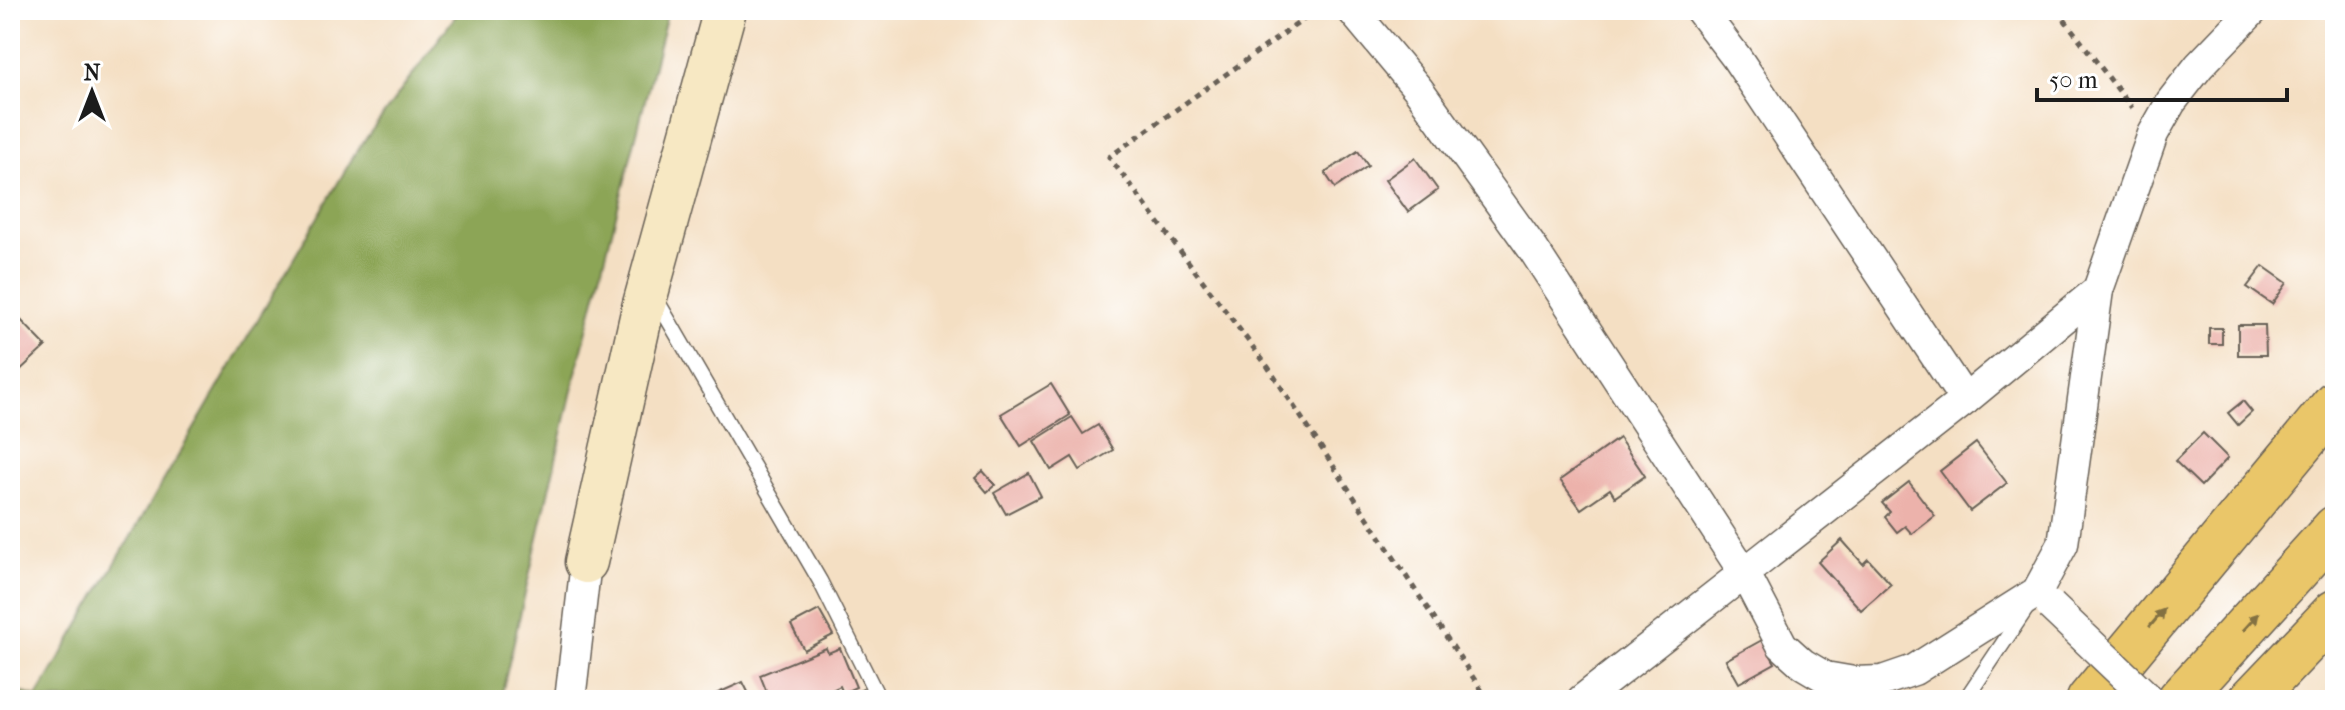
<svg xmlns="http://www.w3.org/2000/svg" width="2345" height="710" font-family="'IM FELL French Canon',serif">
	<rect width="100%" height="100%" fill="#fff"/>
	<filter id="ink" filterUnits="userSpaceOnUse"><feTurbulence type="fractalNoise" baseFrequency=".0125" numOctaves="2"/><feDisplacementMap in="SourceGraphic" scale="16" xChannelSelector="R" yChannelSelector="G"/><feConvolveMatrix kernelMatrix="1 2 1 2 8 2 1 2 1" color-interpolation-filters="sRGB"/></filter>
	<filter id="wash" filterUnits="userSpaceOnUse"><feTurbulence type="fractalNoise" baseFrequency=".006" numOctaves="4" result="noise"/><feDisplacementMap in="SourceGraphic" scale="32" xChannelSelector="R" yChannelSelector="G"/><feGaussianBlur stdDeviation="1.8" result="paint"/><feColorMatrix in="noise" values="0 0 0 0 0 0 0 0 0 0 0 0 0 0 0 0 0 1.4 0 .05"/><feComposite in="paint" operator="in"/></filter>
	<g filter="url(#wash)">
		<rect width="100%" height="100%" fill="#f4dfc3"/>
		<path fill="#8ca556" stroke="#546039" stroke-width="2" d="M460,10H668L576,373L502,693L506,700H10V689L37,697L356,152Z"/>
		<g id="blocks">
			<g fill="#ecb2ab">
				<path d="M1358,151L1368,166L1335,188L1325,173Z"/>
				<path d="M1415,158L1438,190L1408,212L1385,180Z"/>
				<path d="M2263,266L2287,283L2272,304L2247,287Z"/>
				<path d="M13,312L46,346L16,374L10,367V315Z"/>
				<path d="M2238,325H2265L2266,355H2238Z"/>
				<rect x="2209" y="328" width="13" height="16"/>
				<path d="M1051,384L1070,415L1021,446L1001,414Z"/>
				<path d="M2243,401L2252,412L2238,425L2228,413Z"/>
				<path d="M1072,417L1083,434L1098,425L1113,450L1080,470L1072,457L1051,470L1034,441Z"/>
				<path d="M2203,433L2228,458L2201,486L2175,461Z"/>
				<path d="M1619,438L1645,476L1615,497L1610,489L1581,509L1560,480Z"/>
				<path d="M1976,443L2007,483L1970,511L1940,471Z"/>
				<path d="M983,471L995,485L987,492L975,478Z"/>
				<path d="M1029,473L1041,496L1006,514L994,493Z"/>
				<path d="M1909,482L1935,516L1912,534L1905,526L1897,532L1885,517L1890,512L1882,503Z"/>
				<path d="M1842,540L1863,564L1868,559L1891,584L1861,610L1818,562Z"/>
				<path d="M819,610L833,635L804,650L791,625Z"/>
				<path d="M1762,640L1775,663L1739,683L1726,660Z"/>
				<path d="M826,648L828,653L840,648L856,687L843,693L840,686L812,700H770L760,675Z"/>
				<path d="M743,682L752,700H711L709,697Z"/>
			</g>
		</g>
	</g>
	<g filter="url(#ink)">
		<use href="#blocks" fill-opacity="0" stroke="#686056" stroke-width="2"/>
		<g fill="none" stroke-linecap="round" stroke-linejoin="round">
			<defs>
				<g id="lane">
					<path d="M655,297L820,581L875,691L858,700"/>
					<path d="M1965,700L2028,606"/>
				</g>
				<g id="street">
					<path d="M1352,10L1418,89L1533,249L1745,574L1782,645L1803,664L1825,677L1854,682L1882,681L1914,670L2037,592L2063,544L2098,290L2153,134L2171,102L2199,66L2253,10"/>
					<path d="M1700,10L1736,57L1965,400"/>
					<path d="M570,700L586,562"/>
					<path d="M1582,700L1965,400L2098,290"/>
				</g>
				<path id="secondary" d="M586,562L643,308L725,10"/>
				<g id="highway">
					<path d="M2089,700L2335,403"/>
					<path d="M2179,700L2335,528"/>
					<path d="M2251,700L2335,612"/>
				</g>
			</defs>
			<use href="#lane" stroke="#686056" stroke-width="17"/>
			<use href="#street" stroke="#686056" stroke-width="33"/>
			<use href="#secondary" stroke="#686056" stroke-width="45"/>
			<use href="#highway" stroke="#686056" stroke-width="47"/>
			<g stroke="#686056" stroke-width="5" stroke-dasharray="6 6" stroke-linecap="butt">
				<path d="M1317,10L1109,157L1268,367L1488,700"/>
				<path d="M2057,10L2132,108"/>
			</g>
			<use href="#lane" stroke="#fff" stroke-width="14"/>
			<use href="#street" stroke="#fff" stroke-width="30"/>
			<use href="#secondary" stroke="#f7e8c3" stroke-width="42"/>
			<use href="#highway" stroke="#eac669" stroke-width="44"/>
			<defs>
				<path id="street-bridge" d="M2051,606L2150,700"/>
			</defs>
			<use href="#street-bridge" stroke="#686056" stroke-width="33" stroke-linecap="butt"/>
			<use href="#street-bridge" stroke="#fff" stroke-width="30"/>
		</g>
		<defs><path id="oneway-solid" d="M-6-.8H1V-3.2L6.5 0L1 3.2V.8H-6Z" transform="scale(2)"/></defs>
		<g fill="#837142">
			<use href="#oneway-solid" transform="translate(2157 618) rotate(-50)"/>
			<use href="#oneway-solid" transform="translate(2251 622) rotate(-48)"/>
		</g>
	</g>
	<rect width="2345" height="710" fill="none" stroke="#fff" stroke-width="40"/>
	<g transform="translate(92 92)" stroke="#ffffff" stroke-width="6" paint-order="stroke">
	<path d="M0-6L14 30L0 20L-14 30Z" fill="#1c1c1c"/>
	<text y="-12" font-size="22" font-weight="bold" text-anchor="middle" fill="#1c1c1c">N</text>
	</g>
	<path d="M2037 88v12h250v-12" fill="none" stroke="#1c1c1c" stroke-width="4"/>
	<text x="2049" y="88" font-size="24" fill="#1c1c1c" stroke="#ffffff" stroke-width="6" paint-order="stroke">50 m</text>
</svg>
